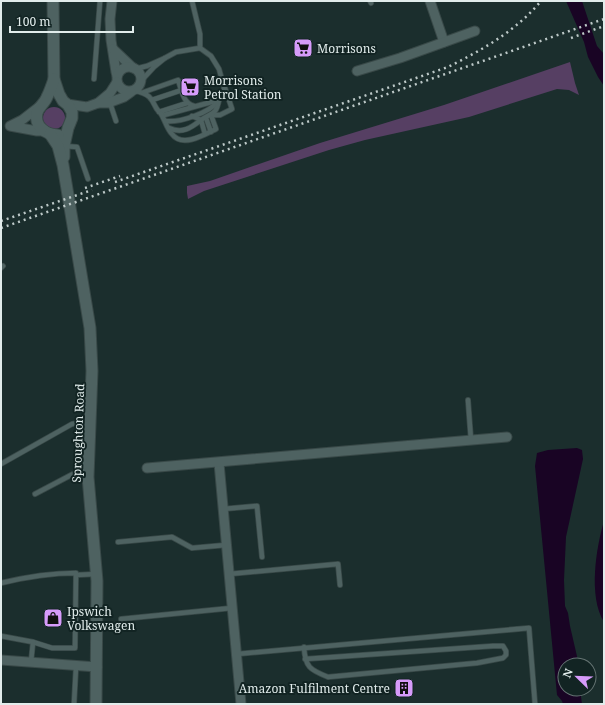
<svg xmlns="http://www.w3.org/2000/svg" width="605" height="705" font-family="'Noto Serif',serif">
	<rect width="100%" height="100%" fill="#1b2e2d"/>
	<g fill="#563f63">
		<path d="M570,62L575,83L579,95L569,90L557,89L469,117L365,140L329,150L204,191L188,199L187,193V186L210,181L320,143L444,105Z"/>
		<circle cx="54" cy="118" r="11"/>
	</g>
	<g fill="#190424">
		<path d="M566,1H582L597,46L604,54V86L598,77L588,57L584,42Z"/>
		<path d="M577,448L582,450L583,459L566,537L564,580L565,606L568,613L570,626L579,665H565V689H580L582,704H563L562,701L557,695L535,466L537,453L548,450Z"/>
		<path d="M604,521V622C588,597 596,548 604,521Z"/>
	</g>
	<g fill="none" stroke-linecap="round" stroke-linejoin="round">
		<defs>
			<g id="service">
				<path d="M370,1L371,3"/>
				<path d="M165,58L176,52L200,48V34L192,1"/>
				<path d="M135,69L147,66L165,58L154,67L142,80"/>
				<path d="M94,79L100,1"/>
				<path d="M135,91C159,95 150,109 164,115L219,100L223,95L224,87L219,69L211,56L200,48"/>
				<path d="M144,92L178,80C182,91 183,103 194,106"/>
				<path d="M152,100L182,90"/>
				<path d="M110,103L116,121"/>
				<path d="M159,112L187,103"/>
				<path d="M161,114C165,120 167,129 172,134C182,148 204,135 216,129L211,115"/>
				<path d="M213,115H220L232,109L225,88"/>
				<path d="M192,116L201,120L205,134"/>
				<path d="M206,118L211,132"/>
				<path d="M165,121C179,123 210,113 218,101"/>
				<path d="M169,128C182,134 191,128 201,120C212,112 216,116 219,100"/>
				<path d="M64,146L77,147L88,179"/>
				<path d="M1,268L3,266"/>
				<path d="M468,400L471,440"/>
				<path d="M1,464L72,424L89,422"/>
				<path d="M35,494L73,474L88,472"/>
				<path d="M223,509L257,506L262,557"/>
				<path d="M118,542L172,537L192,548L226,545"/>
				<path d="M229,574L338,564L340,585"/>
				<path d="M76,575L96,574"/>
				<path d="M1,583C26,577 50,573 76,573L75,648H52L33,642"/>
				<path d="M121,619L232,608"/>
				<path d="M1,636L33,642L31,662"/>
				<path d="M304,647C305,667 310,670 328,677L477,663L503,658L506,655V651L503,646H493L305,659"/>
				<path d="M237,654L529,628L535,704"/>
				<path d="M74,704L76,667"/>
			</g>
			<g id="minor">
				<path d="M112,1L110,19L111,40L116,72L117,76"/>
				<path d="M430,1L444,42"/>
				<path d="M113,49L133,68"/>
				<circle cx="129" cy="79" r="12"/>
				<path d="M357,71L400,58L475,31"/>
				<path d="M98,103L110,93L117,82"/>
				<path d="M67,104L87,107L98,103H108L124,97L131,92"/>
				<path d="M40,106L22,120L10,126L37,131H43"/>
				<path d="M219,463L241,704"/>
				<path d="M147,468L507,437"/>
				<path d="M1,660L97,667"/>
			</g>
			<g id="tertiary">
				<path d="M53,1L54,79L59,94L63,101L68,105L72,112V118L68,128L64,146V157"/>
				<path d="M54,79C52,85 50,91 47,97C45,103 39,106 37,113C34,126 46,135 58,135"/>
				<path d="M50,134L58,146L63,165L90,328L92,371L88,477L97,581L96,704"/>
			</g>
		</defs>
		<use href="#service" stroke="#394948" stroke-width="6"/>
		<use href="#minor" stroke="#394948" stroke-width="11"/>
		<use href="#tertiary" stroke="#394948" stroke-width="13"/>
		<use href="#service" stroke="#4e6261" stroke-width="4.5"/>
		<use href="#minor" stroke="#4e6261" stroke-width="9"/>
		<use href="#tertiary" stroke="#4e6261" stroke-width="11"/>
		<g stroke="#bdc9c8" stroke-width="2.5" stroke-dasharray="2 4" stroke-linecap="butt">
			<path d="M571,38L604,26"/>
			<path d="M115,182L448,67C482,50 516,31 541,1"/>
			<path d="M85,188L120,176"/>
			<path d="M1,221L92,190"/>
			<path d="M1,228L604,19"/>
		</g>
	</g>
	<defs>
		<symbol id="supermarket-square" viewBox="-11 -11 22 22"><rect x="-9" y="-9" width="18" height="18" rx="4" fill="#d69bfa" stroke="#122423"/><path d="M-6-5.5h2.5l.6 2H6L4.5 2H-2.5L-4.4-4H-6ZM-1.5 3.2a1.3 1.3 0 1 0 .1 0ZM3 3.2a1.3 1.3 0 1 0 .1 0Z" fill="#111"/></symbol>
		<symbol id="shop-square" viewBox="-11 -11 22 22"><rect x="-9" y="-9" width="18" height="18" rx="4" fill="#d69bfa" stroke="#122423"/><path d="M-5-2.5h2.3a2.7 3.5 0 0 1 5.4 0H5L5.5 6h-11ZM-1.5-2.5h3a1.5 2.3 0 0 0-3 0Z" fill="#111"/></symbol>
		<symbol id="building-square" viewBox="-11 -11 22 22"><rect x="-9" y="-9" width="18" height="18" rx="4" fill="#d69bfa" stroke="#122423"/><path d="M-4-6H4V6H1V3H-1V6H-4ZM-2.5-4.3h1.7v1.8h-1.7ZM.8-4.3h1.7v1.8H.8ZM-2.5-1h1.7V.8h-1.7ZM.8-1h1.7V.8H.8Z" fill="#111"/></symbol>
	</defs>
	<g fill-rule="evenodd">
		<use href="#supermarket-square" x="292" y="37" width="22" height="22"/>
		<use href="#supermarket-square" x="179" y="76" width="22" height="22"/>
		<use href="#shop-square" x="42" y="607" width="22" height="22"/>
		<use href="#building-square" x="393" y="677" width="22" height="22"/>
	</g>
	<g text-anchor="middle" dominant-baseline="central" stroke-width="4" stroke-linejoin="round" paint-order="stroke">
		<g font-size="12" fill="#e1eceb" stroke="#122423" text-anchor="start">
			<text x="317" y="48">Morrisons</text>
			<text x="204" y="80">Morrisons<tspan x="204" dy="14">Petrol Station</tspan></text>
			<text x="67" y="611">Ipswich<tspan x="67" dy="14">Volkswagen</tspan></text>
			<text x="390" y="688" text-anchor="end">Amazon Fulfilment Centre</text>
		</g>
		<g font-size="12" fill="#e1eceb" stroke="#122423">
			<text transform="translate(78 433) rotate(-88)">Sproughton Road</text>
		</g>
	</g>
	<rect width="605" height="705" fill="none" stroke="#e1eceb" stroke-width="4"/>
	<g transform="translate(577 677) rotate(293)"><circle r="19" fill="#122423" stroke="#657473"/>
	<path d="M0-3L7 15L0 10L-7 15Z" fill="#d69bfa"/>
	<text y="-6" font-size="11" font-weight="bold" text-anchor="middle" fill="#e1eceb">N</text>
	</g>
	<path d="M10 26v6h123v-6" fill="none" stroke="#e1eceb" stroke-width="2"/>
	<text x="16" y="26" font-size="12" fill="#e1eceb" stroke="#122423" stroke-width="3" paint-order="stroke">100 m</text>
</svg>
